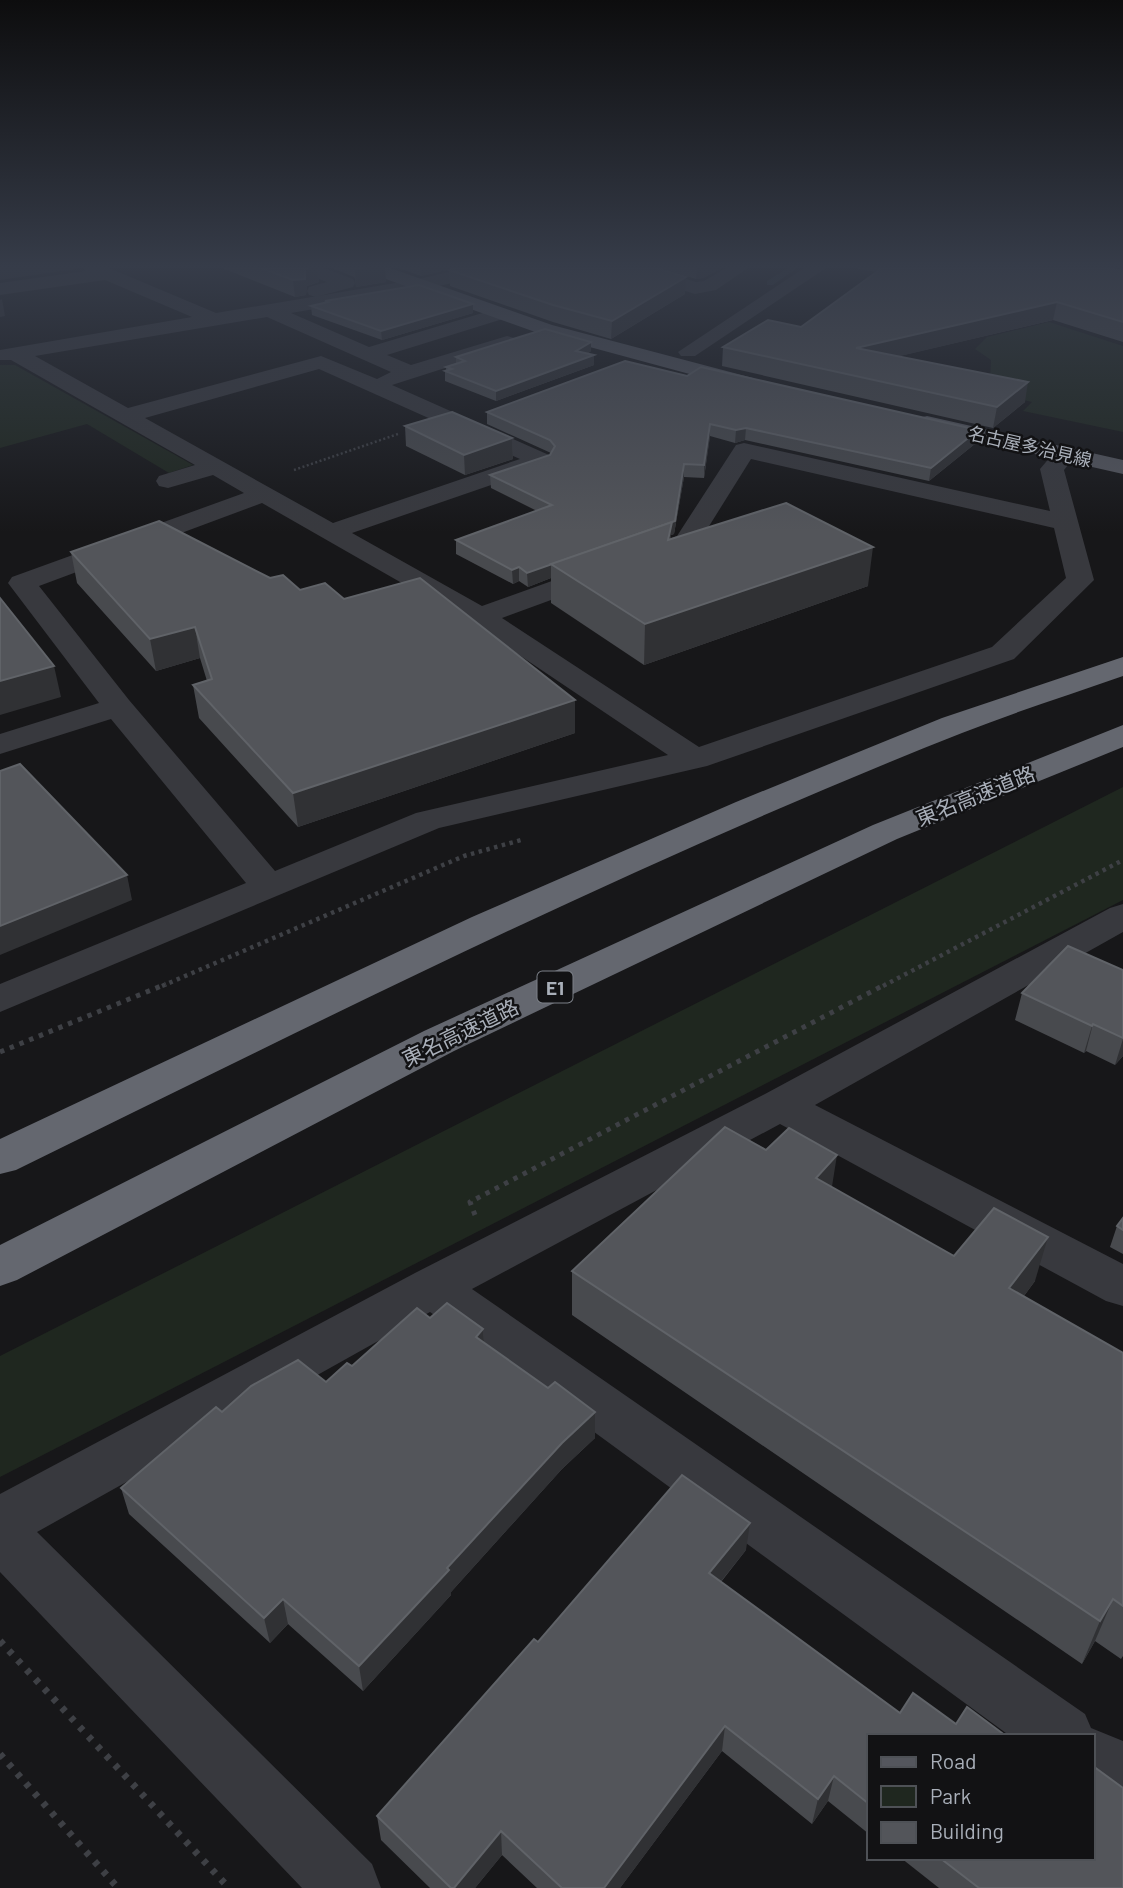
<svg xmlns="http://www.w3.org/2000/svg" width="1123" height="1888" font-family="Barlow,'Noto Sans JP',sans-serif">
	<rect width="100%" height="100%" fill="#171719"/>
	<g fill="#1f271f">
		<path d="M1049,322L1123,346V432L1023,411L1032,402L977,389L990,381L991,360L975,349L987,337Z"/>
		<path d="M0,365H15L193,465L169,473L87,424L0,448Z"/>
		<path d="M1123,787V900L0,1477V1356Z"/>
	</g>
	<g fill="none" stroke-linecap="round" stroke-linejoin="round">
		<path fill="#2c373d" fill-rule="evenodd" d="M788,268H797L773,285H767V281Z"/>
		<path stroke="#3e4045" stroke-width="2.5" stroke-dasharray="2 2.5" stroke-linecap="butt" d="M294,470L398,434"/>
		<g stroke="#3e4045" stroke-width="4.5" stroke-dasharray="3.5 4.5" stroke-linecap="butt">
			<path d="M162,986L464,856L521,840"/>
			<path d="M883,986L1123,860"/>
		</g>
		<g stroke="#3e4045" stroke-width="5" stroke-dasharray="4.5 6" stroke-linecap="butt">
			<path d="M0,1052L166,984"/>
			<path d="M475,1215L470,1202L886,984"/>
		</g>
		<g stroke="#3e4045" stroke-width="7" stroke-dasharray="5 8" stroke-linecap="butt">
			<path d="M0,1641L229,1888"/>
			<path d="M0,1754L118,1888"/>
		</g>
		<g fill="#38393e" fill-rule="evenodd">
			<path d="M84,268H109L216,313L419,279L467,268H500L497,272L419,291L291,313L369,347L499,308L509,314L506,318L387,355L411,365L507,336L514,338L517,342L514,346L392,385L549,455L553,460L549,465L352,533L482,606L677,536L736,445L744,443L1050,511L1040,469L1057,449H1073L1077,454L1064,470L1094,580L1014,659L707,766L439,828L0,1012V984L246,883L111,719L0,754V734L99,703L8,583L12,577L244,493L213,475L168,488L159,486L156,481L159,476L195,465L11,360H0V350L6,349L192,317L105,280L0,295V283L86,271ZM267,317L391,372L377,379L321,356L128,408L35,356ZM319,369L520,459L333,523L145,418ZM751,459L1054,528L1066,578L992,647L699,747L502,618L696,547ZM262,503L470,622L668,755L416,813L275,871L129,700L39,586Z"/>
			<path d="M298,268H324L353,279L355,283L353,287L316,297L309,295L307,291L309,287L327,282L301,272Z"/>
			<path d="M623,268H651L696,282L704,281L726,268H748L716,290L695,294L626,272Z"/>
			<path d="M804,268H826L695,356H681L678,352Z"/>
			<path d="M1123,904V932L815,1105L1123,1264V1306L1106,1301L780,1124L472,1289L1085,1714L1091,1728L1123,1741V1811L1093,1796V1736H1010L430,1312L37,1532L372,1864L381,1888H302L0,1572V1494L415,1273L765,1094L1110,908Z"/>
		</g>
		<g fill="#54565d" fill-rule="evenodd">
			<path d="M363,268H390L552,325L753,378L756,383L753,388L745,389L538,333L366,272Z"/>
			<path d="M927,416L1123,460V474L919,428L916,423L919,418Z"/>
		</g>
		<g fill="#64676f" fill-rule="evenodd">
			<path d="M1123,657V676C1069,695 1015,712 962,733C638,861 328,1017 16,1170L0,1174V1139L472,917L736,802L942,718Z"/>
			<path d="M1123,725V747L897,839L454,1051L17,1280L0,1286V1245L424,1031L873,825Z"/>
		</g>
	</g>
	<g fill="#484a4e">
		<path d="M222,268H317L319,282L307,286L306,295L295,297Z"/>
		<path d="M332,268H385L386,282L356,287L355,279L354,277Z"/>
		<path d="M398,268H455L421,276Z"/>
		<path d="M660,268H722L703,278L696,279Z"/>
		<path d="M854,268H1107L1118,270L1123,269V342L1053,320L899,356L1025,402L993,428L722,366L723,347L801,327L877,272Z"/>
		<path d="M449,270L685,294L611,339L553,322L450,286Z"/>
		<path d="M325,301L473,304V313L382,340L312,315L311,306L325,303Z"/>
		<path d="M591,342V351L587,354L594,355V365L496,401L445,381V371H446V367L456,363V357Z"/>
		<path d="M687,376L978,430L976,443L929,481L745,440L735,443L710,436L704,478L684,477L674,534L671,535V539L868,586L644,665L551,603V578L528,587L519,581L513,584L456,554V540L537,511L491,488L490,475L550,455L551,453L487,424V412Z"/>
		<path d="M405,426L512,438L513,459L465,475L406,446Z"/>
		<path d="M71,552L270,578L300,590L344,599L575,733L298,827L199,718L193,685L207,681L200,658L156,671L77,583Z"/>
		<path d="M1123,970V1056L1115,1065L1086,1051L1084,1053L1015,1020L1022,993Z"/>
		<path d="M832,1187L954,1256L1035,1281L1024,1296L1123,1353V1656L1121,1659L1095,1641L1082,1664L572,1315V1271Z"/>
		<path d="M1123,1218V1254L1110,1247L1117,1226Z"/>
		<path d="M430,1318L483,1329L484,1342L548,1388L595,1412V1438L562,1469L451,1592V1595L363,1691L288,1624L270,1643L129,1514L121,1488L222,1412L326,1382Z"/>
		<path d="M746,1550L721,1582L900,1713L1006,1736H869V1834L828,1801L812,1824L722,1751L620,1888H537L502,1855L475,1888H430L381,1840L377,1816L538,1642Z"/>
		<path d="M901,1858H1093L1123,1888H939Z"/>
	</g>
	<g fill="#303134">
		<path d="M0,268H82L0,280Z"/>
		<path d="M309,268H317L319,282L307,286L306,295L295,297L293,280L305,269Z"/>
		<path d="M369,268H385L386,282L356,287L355,270Z"/>
		<path d="M420,268H455L421,276Z"/>
		<path d="M697,268H722L703,278L696,279Z"/>
		<path d="M686,277L685,294L611,339L612,321Z"/>
		<path d="M2,299L5,316L0,317V300Z"/>
		<path d="M1057,302L1053,320L854,367L856,348Z"/>
		<path d="M473,304V313L382,340L381,331Z"/>
		<path d="M591,342V351L576,361V351Z"/>
		<path d="M594,355V365L496,401V391Z"/>
		<path d="M1028,382L1025,402L993,428L997,407Z"/>
		<path d="M710,424V436L704,478V465Z"/>
		<path d="M746,428L745,440L735,443L736,430Z"/>
		<path d="M978,430L976,443L929,481L931,468Z"/>
		<path d="M512,438L513,459L465,475L464,455Z"/>
		<path d="M684,464V477L674,534L671,535L670,559L667,578L669,536Z"/>
		<path d="M873,547L868,586L644,665L645,624Z"/>
		<path d="M551,564V578L528,587L527,573Z"/>
		<path d="M519,567V581L513,584L512,570Z"/>
		<path d="M195,627L200,658L156,671L150,639Z"/>
		<path d="M54,666L61,697L0,715V681Z"/>
		<path d="M575,700V733L298,827L293,793Z"/>
		<path d="M127,875L132,900L0,955V926Z"/>
		<path d="M1093,1024L1086,1051L1084,1053L1092,1026Z"/>
		<path d="M1123,1039V1056L1115,1065Z"/>
		<path d="M837,1155L830,1199L816,1178Z"/>
		<path d="M1048,1237L1035,1281L997,1332L1009,1288Z"/>
		<path d="M483,1329L485,1355L476,1337Z"/>
		<path d="M595,1412V1438L562,1469L451,1592V1595L363,1691L359,1666L447,1568L562,1443Z"/>
		<path d="M750,1523L746,1550L706,1600L709,1573Z"/>
		<path d="M283,1599L288,1624L270,1643L264,1618Z"/>
		<path d="M1113,1599L1095,1641L1082,1664L1100,1621Z"/>
		<path d="M725,1726L722,1751L620,1888H604Z"/>
		<path d="M834,1776L828,1801L812,1824L818,1799Z"/>
		<path d="M501,1831L502,1855L475,1888H454Z"/>
	</g>
	<g fill="#53555a" stroke="#606368" stroke-width="2">
		<path d="M261,268H309L305,269V279L293,280Z"/>
		<path d="M456,268H657L686,277L612,321L553,305L449,270Z"/>
		<path d="M882,268H1107L1118,270L1123,269V322L1057,302L856,348L1028,382L997,407L723,347L768,320L801,327Z"/>
		<path d="M419,285L473,304L381,331L311,306L328,302L325,301Z"/>
		<path d="M545,329L591,342L576,351L594,355L496,391L445,371L452,369L446,367L465,361L456,357Z"/>
		<path d="M625,361L687,376L701,367L978,430L931,468L746,428L736,430L710,424L704,465L684,464L675,521L527,573L519,567L512,570L456,540L552,505L490,475L550,455L555,446L550,440L487,412Z"/>
		<path d="M452,412L512,438L464,455L405,426Z"/>
		<path d="M786,503L873,547L645,624L551,564L672,522L668,540Z"/>
		<path d="M159,521L270,578L283,575L300,590L325,583L344,599L420,578L575,700L293,793L193,685L212,679L195,627L150,639L71,552Z"/>
		<path d="M0,598L54,666L0,681Z"/>
		<path d="M20,764L127,875L0,926V771Z"/>
		<path d="M1068,946L1123,970V1038L1093,1024L1092,1026L1022,993Z"/>
		<path d="M725,1127L766,1150L789,1128L837,1155L816,1178L954,1256L994,1208L1048,1237L1009,1288L1123,1353V1606L1113,1599L1100,1621L572,1271Z"/>
		<path d="M1123,1218V1230L1117,1226Z"/>
		<path d="M447,1303L483,1329L476,1337L548,1388L555,1382L595,1412L562,1443L447,1568L449,1570L359,1666L283,1599L264,1618L121,1488L216,1407L222,1412L251,1386L298,1360L326,1382L347,1363L352,1366L417,1308L430,1318Z"/>
		<path d="M682,1475L750,1523L709,1573L900,1713L913,1693L956,1724L967,1707L1006,1736H869V1804L834,1776L818,1799L725,1726L604,1888H562L501,1831L454,1888H451L377,1816L534,1639L538,1642Z"/>
		<path d="M1093,1766L1123,1788V1888H979L940,1858H1093Z"/>
	</g>
	<linearGradient id="sky" x2="0" y2="1"><stop stop-color="#0d0d0e"/><stop offset="0.5" stop-color="#363c49"/><stop offset="1" stop-color="#363c49" stop-opacity="0"/></linearGradient>
	<rect width="1123" height="532" fill="url(#sky)"/>
	<g text-anchor="middle" dominant-baseline="central" stroke-width="5" stroke-linejoin="round" paint-order="stroke">
		<g font-size="18" fill="#a9afb9" stroke="#121214">
			<text transform="translate(1030 446) rotate(13)">名古屋多治見線</text>
		</g>
		<rect fill="#121214" stroke="#7c8088" stroke-width="2" x="537.5" y="971.5" width="35" height="31" rx="5"/>
		<g font-size="19" font-weight="bold" fill="#a9afb9">
			<text x="555" y="987">E1</text>
		</g>
		<g font-size="21" fill="#a9afb9" stroke="#121214">
			<text transform="translate(975 795) rotate(-22)">東名高速道路</text>
			<text transform="translate(460 1032) rotate(-26)">東名高速道路</text>
		</g>
	</g>
	<rect x="867" y="1734" width="228" height="126" fill="#121214" stroke="#4e5156" stroke-width="2"/>
	<rect x="881" y="1757" width="35" height="10" fill="#54565d" stroke="#4e5156" stroke-width="2"/>
	<text x="930" y="1769" font-size="21" fill="#a9afb9">Road</text>
	<rect x="881" y="1786" width="35" height="21" fill="#1f271f" stroke="#4e5156" stroke-width="2"/>
	<text x="930" y="1804" font-size="21" fill="#a9afb9">Park</text>
	<rect x="881" y="1822" width="35" height="21" fill="#53555a" stroke="#4e5156" stroke-width="2"/>
	<text x="930" y="1839" font-size="21" fill="#a9afb9">Building</text>
</svg>
